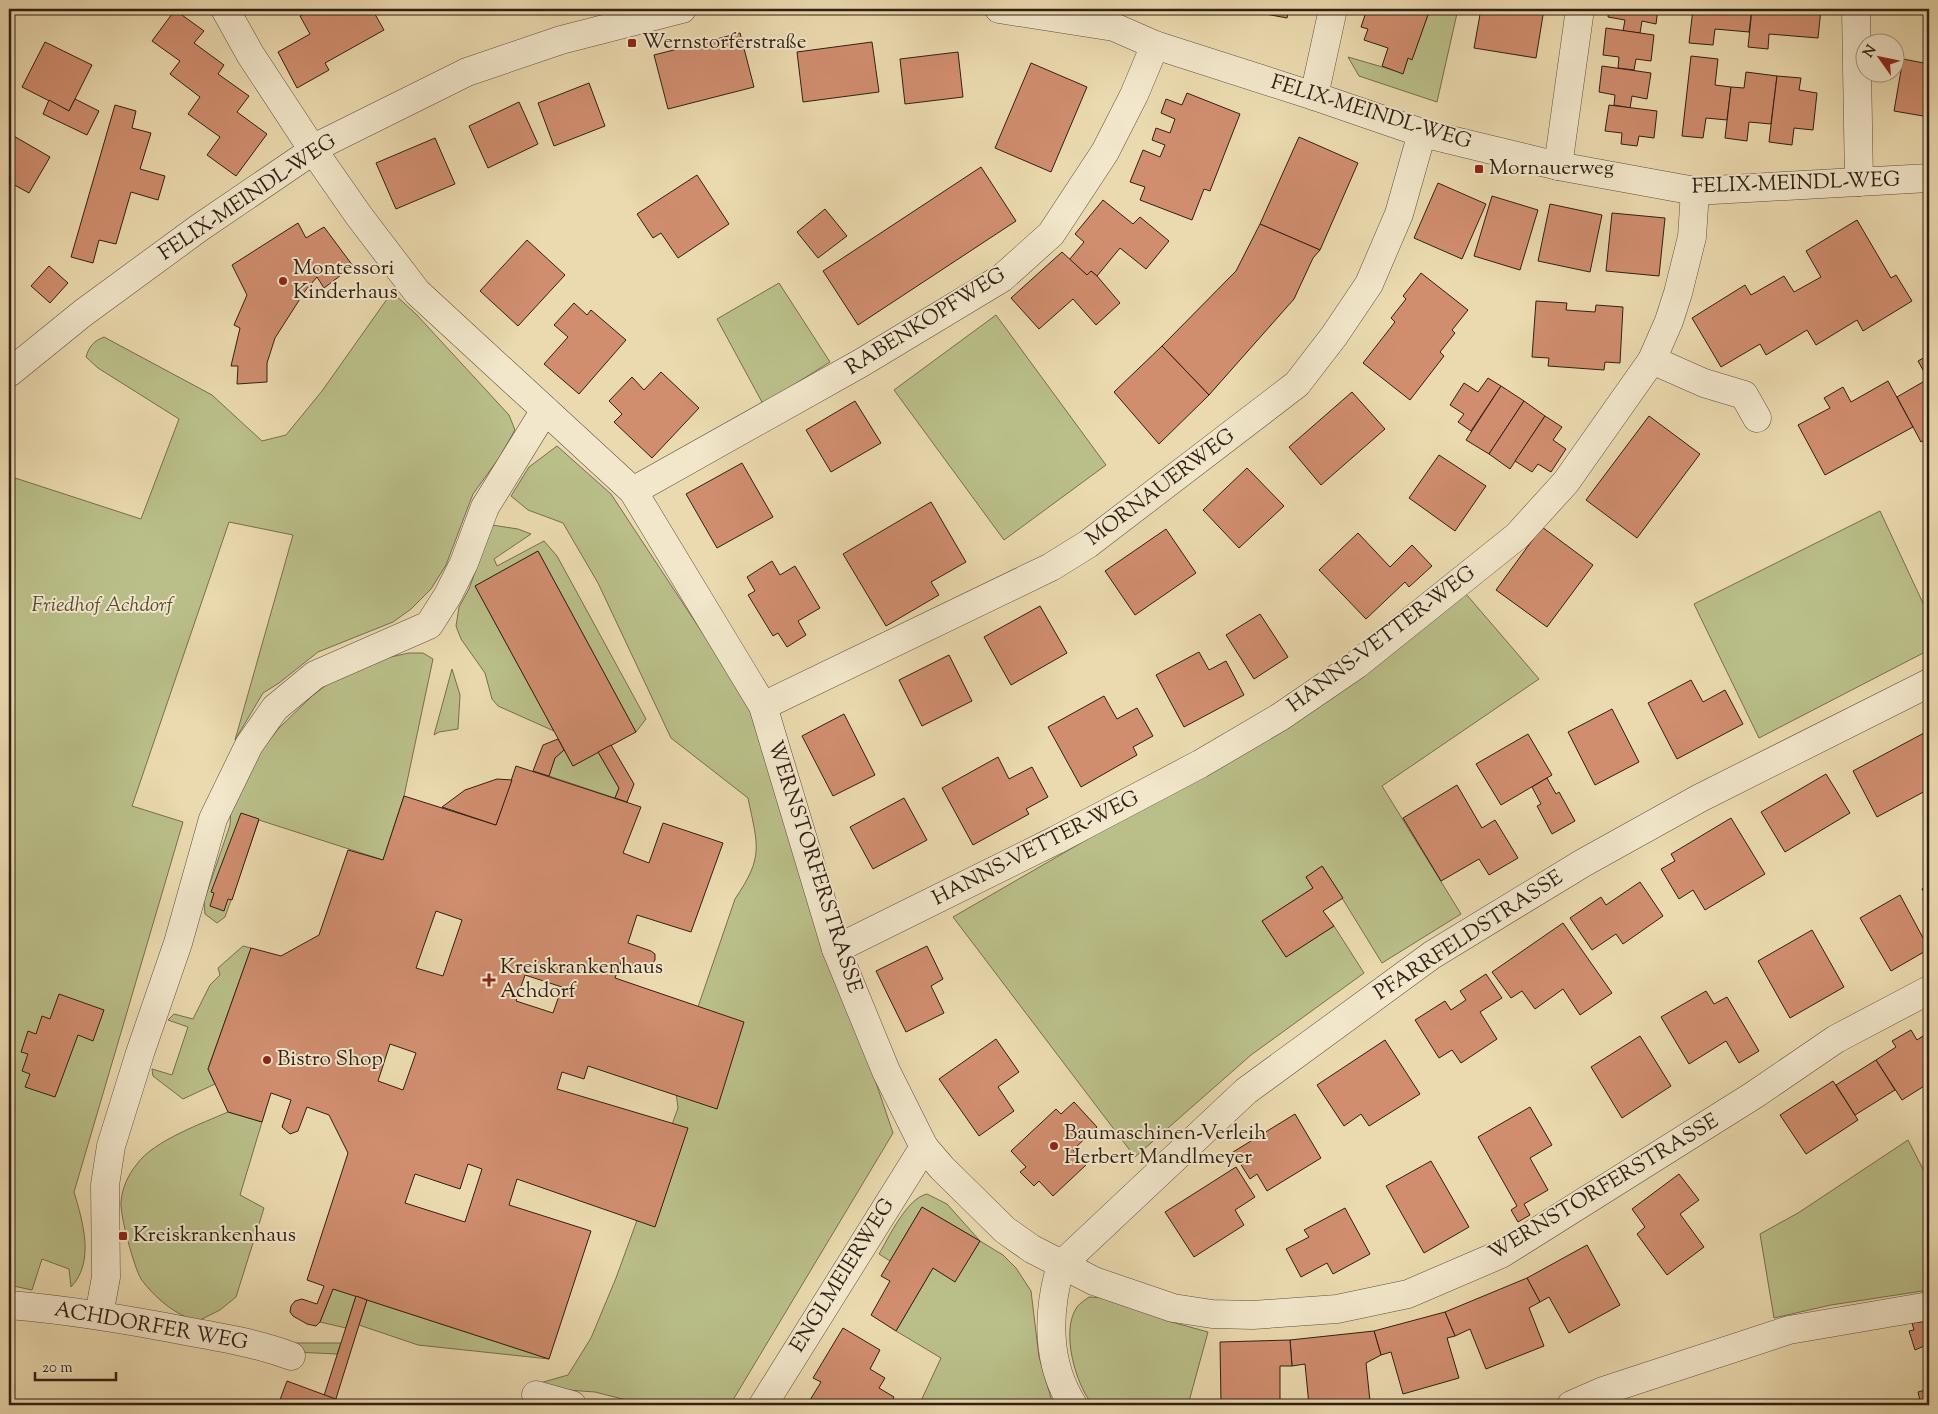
<svg xmlns="http://www.w3.org/2000/svg" width="1938" height="1414" font-family="'Sorts Mill Goudy',serif">
	<rect width="100%" height="100%" fill="#ebdaaf"/>
	<filter id="stains"><feTurbulence type="fractalNoise" baseFrequency=".004" numOctaves="4"/><feColorMatrix values="0 0 0 0 .2 0 0 0 0 .09 0 0 0 0 .02 0 0 0 .5 -.17"/></filter>
	<radialGradient id="worn" r=".72"><stop offset=".6" stop-color="#630" stop-opacity="0"/><stop offset="1" stop-color="#630" stop-opacity=".3"/></radialGradient>
	<g fill="#babf89" stroke="#756f4f">
		<path d="M1430,9H1458L1437,102L1359,76L1348,57L1403,73L1408,58L1412,59Z"/>
		<path d="M779,283L830,362L763,404L717,319Z"/>
		<path d="M392,292L416,314L509,415L515,430L499,458L473,494L446,565L431,589L411,609L393,622L318,652L279,683L263,693L235,740L293,535L229,522L132,806L183,822L74,1192C83,1222 95,1262 71,1287L69,1269L42,1259L32,1290L9,1285V476L141,519L179,419L98,368L86,357C89,346 94,341 104,337L212,395L262,441L286,435L322,391Z"/>
		<path d="M996,315L1106,465L1004,540L894,390Z"/>
		<path d="M557,446L611,494L746,699L893,1133L730,1405H646L595,1392L526,1387L568,1375L591,1338L616,1278L678,1108L674,1077L735,899C764,856 758,847 748,798L671,738L598,583L563,523L528,510L511,496L529,467Z"/>
		<path d="M1880,511L1929,616V650L1759,738L1694,604Z"/>
		<path d="M492,525L518,529L531,534L494,559L497,566L544,541L557,556L646,719L636,732L538,551L475,586L554,731L498,706L492,699L485,673L461,639L456,626L459,607L469,589Z"/>
		<path d="M1466,594L1539,679L1382,786L1461,914L1382,963L1323,867L1306,877L1313,888L1262,921L1286,957L1334,926L1364,973L1251,1055L1135,1157L953,917L1240,751Z"/>
		<path d="M409,653H423L433,659L404,796L383,860L259,820L225,917L217,923L205,914L204,901L230,825L231,808L260,752L279,728L312,696L338,676L386,658Z"/>
		<path d="M452,669L460,695L458,729L439,732L434,735Z"/>
		<path d="M564,750L573,766L598,752L619,788L615,798L549,776L555,758Z"/>
		<path d="M243,946L251,948L208,1069L215,1084L183,1099L153,1076L152,1069L172,1075L188,1027L168,1020L174,1014L193,1019L210,985L220,975L218,968Z"/>
		<path d="M228,1112L262,1122L240,1195L264,1208L236,1297L220,1310L198,1321C176,1316 154,1297 141,1279C134,1267 120,1216 121,1202C122,1188 128,1175 137,1164C153,1141 203,1123 228,1112Z"/>
		<path d="M1908,1140L1926,1175L1929,1173V1290L1831,1305L1774,1318L1760,1234L1798,1213Z"/>
		<path d="M927,1194L947,1204L980,1241L1003,1255L1016,1268L1031,1291L1039,1357L1053,1405H919L941,1358L896,1331L933,1268L955,1281L980,1241L922,1207L890,1261L879,1254C889,1237 907,1198 927,1194Z"/>
		<path d="M333,1289L356,1296L346,1328L320,1322Z"/>
		<path d="M1089,1297L1108,1298L1168,1321L1208,1332L1188,1405H1093C1076,1386 1060,1331 1077,1307C1080,1303 1085,1300 1089,1297Z"/>
		<path d="M367,1300L549,1359L418,1345L359,1325Z"/>
		<path d="M289,1343H341L337,1354L294,1352Z"/>
	</g>
	<g fill="#d08e6f" stroke="#301f15" fill-rule="evenodd">
		<path d="M313,9H372L384,30L325,63L329,70L297,88L278,52L310,34L300,16Z"/>
		<path d="M1239,9H1289L1287,18Z"/>
		<path d="M1367,9H1430L1412,60L1408,58L1403,74L1382,66L1388,48L1364,40L1368,29L1361,27Z"/>
		<path d="M1481,9H1544L1536,58L1474,48Z"/>
		<path d="M1609,9H1658L1656,24L1642,21L1640,33L1623,31L1625,20L1608,17Z"/>
		<path d="M1693,9H1752L1749,32L1715,29L1713,45L1689,43Z"/>
		<path d="M1752,9H1821L1818,38L1769,34L1768,49L1748,47Z"/>
		<path d="M175,10L204,31L194,43L224,65L218,74L249,96L237,112L267,134L236,176L207,155L220,137L188,114L200,97L170,74L180,61L152,41Z"/>
		<path d="M1606,28L1654,35L1651,61L1636,59L1634,70L1618,68L1619,57L1603,55Z"/>
		<path d="M740,33L754,87L668,109L654,55Z"/>
		<path d="M45,42L92,65L69,111L22,87Z"/>
		<path d="M872,42L879,92L803,102L797,52Z"/>
		<path d="M958,52L963,97L905,104L900,59Z"/>
		<path d="M1691,56L1718,59L1715,85L1731,87L1727,120L1706,118L1703,138L1682,136Z"/>
		<path d="M1903,59L1929,64V117L1894,111Z"/>
		<path d="M1031,63L1087,87L1051,172L995,148Z"/>
		<path d="M1602,66L1651,73L1647,99L1632,96L1630,108L1614,105L1615,95L1599,92Z"/>
		<path d="M1746,72L1777,76L1771,124L1749,122L1747,141L1725,138L1731,87L1744,88Z"/>
		<path d="M1777,76L1801,78L1799,90L1817,93L1813,130L1794,128L1792,145L1769,142Z"/>
		<path d="M589,83L605,126L554,146L538,103Z"/>
		<path d="M1187,93L1240,114L1210,191L1204,189L1192,220L1140,200L1145,187L1130,182L1143,150L1160,157L1165,145L1152,140L1156,128L1170,133L1175,119L1161,113L1166,99L1182,105Z"/>
		<path d="M75,99L99,111L87,135L43,114L49,100L69,111Z"/>
		<path d="M519,102L538,144L488,168L469,126Z"/>
		<path d="M115,105L136,111L132,128L151,133L140,169L165,176L158,200L131,192L116,244L99,240L93,263L71,257Z"/>
		<path d="M1609,105L1657,111L1654,138L1639,136L1637,146L1621,144L1622,133L1605,131Z"/>
		<path d="M12,135L50,157L29,193L9,182V140Z"/>
		<path d="M1299,137L1358,163L1320,250L1260,224Z"/>
		<path d="M435,138L455,184L396,209L376,163Z"/>
		<path d="M981,167L1016,221L858,325L823,271Z"/>
		<path d="M697,175L729,224L678,258L661,233L653,238L637,214Z"/>
		<path d="M1438,183L1486,204L1462,259L1414,238Z"/>
		<path d="M1492,196L1538,210L1520,270L1474,256Z"/>
		<path d="M1103,200L1133,224L1140,217L1169,241L1146,269L1120,248L1097,276L1091,271L1087,275L1069,260L1084,242L1075,234Z"/>
		<path d="M1550,204L1602,215L1590,272L1538,261Z"/>
		<path d="M825,209L847,236L818,258L797,232Z"/>
		<path d="M1612,213L1665,218L1659,276L1606,271Z"/>
		<path d="M1857,220L1891,278L1896,275L1912,301L1863,331L1857,320L1816,345L1807,330L1766,355L1760,344L1721,367L1692,318L1745,285L1751,295L1784,276L1794,292L1821,277L1806,251Z"/>
		<path d="M298,223L306,238L324,227L353,266L324,288L317,277L305,291L275,338L267,363V382L237,384L238,366H231L240,328L234,325L247,295L232,265Z"/>
		<path d="M1260,224L1320,250L1313,258L1294,299L1209,395L1162,346L1236,271Z"/>
		<path d="M527,240L565,275L518,326L480,291Z"/>
		<path d="M1062,252L1087,275L1091,271L1097,276L1120,303L1096,325L1073,299L1039,329L1011,298Z"/>
		<path d="M49,266L68,283L50,303L31,286Z"/>
		<path d="M1421,273L1468,310L1452,330L1455,333L1440,352L1444,356L1410,400L1363,363L1395,322L1391,318L1406,299L1403,296Z"/>
		<path d="M1536,301L1567,303L1566,310L1595,312L1596,305L1623,307L1620,363L1605,362L1604,370L1548,366L1549,358L1532,357Z"/>
		<path d="M574,303L587,315L591,310L626,340L579,394L544,364L568,337L554,325Z"/>
		<path d="M1162,346L1209,395L1159,444L1114,392Z"/>
		<path d="M1929,355V437L1921,442L1897,397L1928,379L1918,361Z"/>
		<path d="M661,372L699,408L652,458L614,422L622,414L609,401L632,377L644,390Z"/>
		<path d="M1488,378L1501,386L1471,431L1458,422L1464,414L1450,405L1464,383L1478,392Z"/>
		<path d="M1888,381L1913,427L1825,475L1798,425L1830,408L1824,398L1843,387L1851,402Z"/>
		<path d="M1501,386L1524,401L1489,454L1466,440Z"/>
		<path d="M1352,392L1385,429L1321,485L1289,447Z"/>
		<path d="M855,401L881,443L831,472L806,430Z"/>
		<path d="M1524,401L1545,416L1510,469L1489,454Z"/>
		<path d="M1545,416L1562,427L1553,440L1566,449L1551,472L1538,464L1532,472L1515,461Z"/>
		<path d="M1649,416L1700,454L1637,538L1586,500Z"/>
		<path d="M1439,455L1486,486L1455,531L1409,498Z"/>
		<path d="M742,463L773,517L717,548L686,494Z"/>
		<path d="M1247,468L1284,506L1239,548L1203,510Z"/>
		<path d="M931,502L966,562L931,582L939,595L886,626L843,554Z"/>
		<path d="M1542,527L1593,565L1547,627L1496,590Z"/>
		<path d="M1166,529L1196,573L1135,615L1105,571Z"/>
		<path d="M1358,533L1390,567L1412,545L1432,566L1409,587L1405,582L1366,619L1319,570Z"/>
		<path d="M538,551L636,732L573,766L475,586Z"/>
		<path d="M772,561L780,575L795,566L820,608L798,621L806,635L787,647L778,633L773,636L748,595L755,591L747,577Z"/>
		<path d="M1040,606L1067,653L1011,685L984,637Z"/>
		<path d="M1260,614L1288,657L1254,679L1226,635Z"/>
		<path d="M1199,652L1209,670L1226,661L1244,695L1184,727L1156,675Z"/>
		<path d="M949,655L972,701L922,726L899,680Z"/>
		<path d="M1691,680L1703,702L1725,690L1743,724L1677,759L1648,703Z"/>
		<path d="M1104,696L1117,719L1137,708L1153,736L1133,747L1137,755L1081,787L1048,727Z"/>
		<path d="M1612,709L1639,762L1595,785L1568,732Z"/>
		<path d="M844,714L875,775L833,796L802,736Z"/>
		<path d="M1924,733L1929,742V789L1877,817L1853,771Z"/>
		<path d="M1528,734L1552,775L1501,805L1476,764Z"/>
		<path d="M558,739L564,750L555,758L549,776L533,771L543,745Z"/>
		<path d="M611,745L634,784L627,802L615,798L619,788L598,752Z"/>
		<path d="M998,757L1009,779L1032,767L1048,797L1026,809L1029,814L973,845L942,788Z"/>
		<path d="M516,766L641,807L623,853L649,863L663,823L723,843L691,932L637,915L628,943L651,951L655,954V960L649,968L643,969L621,962L615,978L744,1022L717,1109L588,1066L584,1079L562,1072L557,1089L688,1128L655,1227L517,1179L509,1205L591,1231L549,1359L333,1289L320,1322L316,1326L307,1324L293,1316L290,1312L291,1306L295,1301L302,1299L317,1304L324,1286L307,1280L348,1153L329,1115L307,1107L298,1131L290,1134L282,1127L291,1100L271,1093L262,1122L228,1112L215,1084L208,1069L251,948L281,956L319,935L348,850L383,860L404,796L496,825ZM436,911L462,920L443,976L416,968ZM525,975L562,987L553,1013L516,1001ZM390,1044L416,1053L403,1090L378,1081ZM468,1164L482,1169L465,1222L405,1203L415,1174L460,1189Z"/>
		<path d="M1826,774L1850,813L1785,852L1761,812Z"/>
		<path d="M1547,778L1556,794L1559,792L1575,821L1552,834L1537,806L1541,804L1532,787Z"/>
		<path d="M497,779L512,780L496,825L442,807L465,790Z"/>
		<path d="M1457,785L1482,828L1495,820L1518,858L1489,875L1479,859L1441,881L1403,818Z"/>
		<path d="M904,798L927,840L873,869L850,827Z"/>
		<path d="M241,813L259,819L232,900L228,899L224,911L210,906L214,893L211,892Z"/>
		<path d="M1731,818L1765,874L1705,910L1693,890L1679,899L1661,869L1675,861L1671,854Z"/>
		<path d="M1322,866L1343,898L1323,911L1334,926L1286,957L1262,921L1313,888L1306,877Z"/>
		<path d="M1640,882L1663,916L1623,944L1616,934L1592,950L1570,918L1601,897L1606,905Z"/>
		<path d="M1929,884V901L1922,889Z"/>
		<path d="M1900,895L1929,949L1891,971L1860,918Z"/>
		<path d="M1563,923L1612,993L1580,1015L1563,989L1535,1009L1522,991L1511,998L1492,972Z"/>
		<path d="M1812,930L1844,987L1790,1018L1758,961Z"/>
		<path d="M927,946L943,979L931,986L944,1013L906,1032L876,971Z"/>
		<path d="M1486,974L1502,998L1480,1012L1497,1039L1461,1063L1452,1050L1439,1058L1415,1020L1445,1001L1451,1010L1466,1000L1460,991Z"/>
		<path d="M1706,991L1714,1004L1727,997L1759,1051L1739,1063L1726,1041L1689,1064L1661,1017Z"/>
		<path d="M59,994L104,1010L93,1041L78,1035L55,1097L25,1087L30,1074L22,1071L28,1054L21,1052L28,1031L36,1034L42,1016L50,1019Z"/>
		<path d="M1911,1030L1917,1040L1929,1032V1083L1902,1100L1876,1060L1896,1047L1892,1041Z"/>
		<path d="M1640,1036L1671,1086L1622,1118L1591,1067Z"/>
		<path d="M996,1039L1019,1072L998,1087L1014,1111L979,1136L939,1079Z"/>
		<path d="M1385,1040L1420,1094L1369,1126L1361,1114L1344,1126L1317,1085Z"/>
		<path d="M1876,1060L1895,1090L1855,1115L1836,1085Z"/>
		<path d="M1833,1081L1858,1120L1806,1154L1780,1115Z"/>
		<path d="M1074,1102L1097,1127L1073,1150L1086,1165L1053,1196L1039,1181L1034,1186L1020,1172L1026,1167L1011,1151L1056,1109L1061,1114Z"/>
		<path d="M1530,1107L1552,1145L1530,1158L1548,1190L1524,1204L1530,1215L1518,1222L1511,1210L1517,1206L1478,1137Z"/>
		<path d="M1295,1114L1321,1158L1267,1191L1257,1174L1250,1179L1233,1152Z"/>
		<path d="M1431,1161L1469,1227L1424,1253L1386,1186Z"/>
		<path d="M1236,1167L1255,1197L1235,1210L1244,1225L1194,1257L1165,1212Z"/>
		<path d="M1679,1174L1699,1200L1680,1214L1704,1247L1667,1275L1637,1234L1645,1227L1632,1209Z"/>
		<path d="M922,1207L980,1241L955,1282L933,1268L896,1331L871,1315L890,1281L881,1276Z"/>
		<path d="M1345,1208L1370,1254L1333,1274L1327,1263L1301,1277L1286,1249L1309,1237L1304,1230Z"/>
		<path d="M1587,1245L1620,1305L1569,1333L1549,1297L1540,1302L1527,1278Z"/>
		<path d="M1527,1278L1540,1302L1529,1308L1544,1346L1486,1369L1470,1329L1455,1336L1445,1312Z"/>
		<path d="M356,1296L367,1300L359,1325L334,1405H321Z"/>
		<path d="M1445,1312L1455,1336L1447,1338L1459,1378L1403,1394L1391,1352L1381,1355L1374,1331Z"/>
		<path d="M1929,1321V1344L1915,1350L1909,1331L1914,1330L1912,1323Z"/>
		<path d="M843,1328L880,1350L870,1369L885,1378L879,1388L894,1397L889,1405H807L821,1382L813,1378Z"/>
		<path d="M1374,1331L1381,1355L1366,1363L1370,1401L1309,1405L1305,1364L1292,1366L1290,1340Z"/>
		<path d="M1290,1340L1292,1366H1280V1405H1221L1220,1342Z"/>
		<path d="M287,1381L341,1401L340,1405H278Z"/>
		<path d="M1929,1389V1405H1921L1918,1392Z"/>
	</g>
	<g fill="none" stroke-linecap="round" stroke-linejoin="round">
		<defs>
			<g id="minor">
				<path d="M225,9L250,54L313,150L359,216L417,292L633,491L763,706L836,949L886,1071L924,1147L942,1168L1005,1230L1032,1249L1094,1281L1173,1308L1212,1314L1253,1315L1337,1309L1408,1294L1501,1254L1754,1095L1836,1039L1929,990"/>
				<path d="M999,9L1114,27L1155,45L1314,96L1422,133L1558,166L1695,191L1929,178"/>
				<path d="M1856,9L1859,182"/>
				<path d="M1314,96L1333,9"/>
				<path d="M1558,166L1580,9"/>
				<path d="M1652,360L1704,383L1744,395L1757,418"/>
				<path d="M9,373L83,313L199,228L324,143L467,72L561,40L682,9"/>
				<path d="M633,491L861,363L1002,278L1051,234L1105,152L1134,95L1155,45"/>
				<path d="M763,706L1051,567L1088,544L1297,384L1334,336L1369,284L1399,214L1422,133"/>
				<path d="M836,949L1056,840L1200,764L1280,717L1356,665L1517,536L1566,482L1652,360L1669,321L1678,293L1692,237L1695,191"/>
				<path d="M1061,1265L1246,1091L1432,955L1583,863L1700,798L1929,683"/>
				<path d="M1061,1265C1047,1312 1046,1363 1073,1405"/>
				<path d="M9,1305C70,1310 130,1320 191,1332C225,1338 259,1344 291,1356"/>
				<path d="M99,1315L106,1277L105,1185L111,1146L140,1053L178,943L213,819L249,745L275,708L315,675L429,625L448,595L464,563L485,507L545,410"/>
				<path d="M536,1395L572,1405"/>
				<path d="M763,1405L924,1147"/>
				<path d="M1571,1405L1603,1391L1789,1330L1929,1306"/>
			</g>
		</defs>
		<use href="#minor" stroke="#5f4e3c" stroke-width="29"/>
		<use href="#minor" stroke="#f2e7cb" stroke-width="28"/>
	</g>
	<g fill="#8f2418" stroke="#f2e7cb" stroke-width="2">
		<rect x="627" y="38" width="10" height="10" rx="2.5"/>
		<rect x="1474" y="164" width="10" height="10" rx="2.5"/>
		<circle cx="283" cy="281" r="5"/>
		<path d="M486.5 972.5h5v5h5v5h-5v5h-5v-5h-5v-5h5z"/>
		<circle cx="267" cy="1060" r="5"/>
		<circle cx="1054" cy="1146" r="5"/>
		<rect x="118" y="1231" width="10" height="10" rx="2.5"/>
	</g>
	<g text-anchor="middle" dominant-baseline="central" stroke-width="4" stroke-linejoin="round" paint-order="stroke">
		<g font-size="21" fill="#301f15" stroke="#f2e7cb" text-anchor="start">
			<text x="642" y="43">Wernstorferstraße</text>
			<text x="1489" y="169">Mornauerweg</text>
			<text x="293" y="269">Montessori<tspan x="293" dy="24">Kinderhaus</tspan></text>
			<text x="500" y="968">Kreiskrankenhaus<tspan x="500" dy="24">Achdorf</tspan></text>
			<text x="277" y="1060">Bistro Shop</text>
			<text x="1064" y="1134">Baumaschinen-Verleih<tspan x="1064" dy="24">Herbert Mandlmeyer</tspan></text>
			<text x="133" y="1236">Kreiskrankenhaus</text>
		</g>
		<g font-size="21" fill="#301f15" stroke="#f2e7cb">
			<text transform="translate(1371 113) rotate(17)">FELIX-MEINDL-WEG</text>
			<text transform="translate(1796 184) rotate(-2)">FELIX-MEINDL-WEG</text>
			<text transform="translate(248 198) rotate(-34)">FELIX-MEINDL-WEG</text>
			<text transform="translate(926 322) rotate(-32)">RABENKOPFWEG</text>
			<text transform="translate(1161 488) rotate(-37)">MORNAUERWEG</text>
			<text transform="translate(1382 640) rotate(-37)">HANNS-VETTER-WEG</text>
			<text transform="translate(1036 849) rotate(-27)">HANNS-VETTER-WEG</text>
			<text transform="translate(814 867) rotate(72)">WERNSTORFERSTRASSE</text>
			<text transform="translate(1469 936) rotate(-33)">PFARRFELDSTRASSE</text>
			<text transform="translate(1604 1188) rotate(-31)">WERNSTORFERSTRASSE</text>
			<text transform="translate(843 1276) rotate(-58)">ENGLMEIERWEG</text>
			<text transform="translate(151 1327) rotate(10)">ACHDORFER WEG</text>
		</g>
		<g font-size="21" font-style="italic" fill="#594f38" stroke="#f2e7cb">
			<text x="102" y="606">Friedhof Achdorf</text>
		</g>
	</g>
	<rect width="1938" height="1414" fill="none" stroke="#ebdaaf" stroke-width="30"/>
	<rect x="10" y="10" width="1918" height="1394" fill="none" stroke="#301f15" stroke-width="2.5"/>
	<rect x="15" y="15" width="1908" height="1384" fill="none" stroke="#301f15"/>
	<g transform="translate(1880 58) rotate(303)"><circle r="24" fill="#f2e7cb" stroke="#a49782"/>
	<path d="M0-4L9 19L0 12L-9 19Z" fill="#8f2418"/>
	<text y="-8" font-size="14" font-weight="bold" text-anchor="middle" fill="#301f15">N</text>
	</g>
	<path d="M35 1372v8h81v-8" fill="none" stroke="#301f15" stroke-width="2.5"/>
	<text x="42" y="1372" font-size="15" fill="#301f15" stroke="#f2e7cb" stroke-width="4" paint-order="stroke">20 m</text>
	<rect width="100%" height="100%" filter="url(#stains)"/>
	<rect width="100%" height="100%" fill="url(#worn)"/>
</svg>
